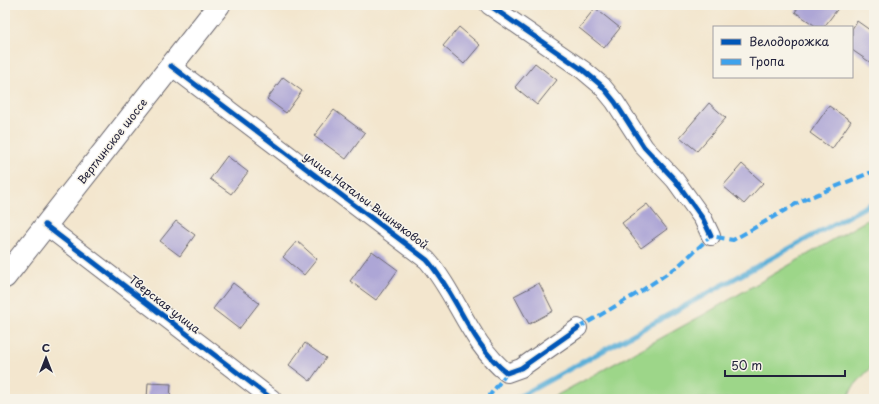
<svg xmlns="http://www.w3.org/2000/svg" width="879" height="404" font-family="'Playpen Sans',sans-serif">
	<rect width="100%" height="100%" fill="#f7f3e8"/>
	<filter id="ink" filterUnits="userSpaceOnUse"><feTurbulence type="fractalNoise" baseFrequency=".025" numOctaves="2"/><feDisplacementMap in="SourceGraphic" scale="8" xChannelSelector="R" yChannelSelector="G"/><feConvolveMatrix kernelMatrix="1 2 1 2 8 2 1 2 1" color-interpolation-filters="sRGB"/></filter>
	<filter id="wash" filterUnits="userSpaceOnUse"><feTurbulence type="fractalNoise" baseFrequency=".012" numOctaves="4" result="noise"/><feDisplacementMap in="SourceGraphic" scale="16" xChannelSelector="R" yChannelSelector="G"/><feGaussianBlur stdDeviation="0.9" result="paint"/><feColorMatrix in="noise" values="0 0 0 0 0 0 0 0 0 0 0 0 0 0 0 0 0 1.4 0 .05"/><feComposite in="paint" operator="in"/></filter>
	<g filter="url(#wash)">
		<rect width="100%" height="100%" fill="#f3e6ce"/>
		<path fill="#9dd689" stroke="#607c62" d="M874,216V364L853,387L847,399H550L703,315Z"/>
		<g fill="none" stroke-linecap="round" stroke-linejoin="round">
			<path stroke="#5db0d8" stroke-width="5" d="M515,399L874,202"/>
		</g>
		<g id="blocks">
			<g fill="#ada6d6">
				<path d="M800,5H837L839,7L824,27H817L795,12Z"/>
				<path d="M595,8L620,28L604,48L579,28Z"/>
				<path d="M857,21L874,33V65L852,50V29Z"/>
				<path d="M459,27L480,45L464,64L443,46Z"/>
				<path d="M535,63L557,80L537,105L515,87Z"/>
				<path d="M283,77L302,91L286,113L267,99Z"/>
				<path d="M709,103L726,118L697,151L680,137Z"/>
				<path d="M829,106L851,121L832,149L810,133Z"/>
				<path d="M334,110L365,133L346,159L314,136Z"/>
				<path d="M227,156L248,172L231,194L210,179Z"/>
				<path d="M742,164L763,183L744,204L723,186Z"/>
				<path d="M647,204L667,229L641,248L622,223Z"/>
				<path d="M176,221L195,235L180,256L160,241Z"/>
				<path d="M297,241L317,259L304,275L283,257Z"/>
				<path d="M372,251L398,270L376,300L350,281Z"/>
				<path d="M233,283L259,303L239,329L213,309Z"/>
				<path d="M539,283L553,311L529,324L514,296Z"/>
				<path d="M305,343L326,358L310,381L289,365Z"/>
				<path d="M148,383L171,384L170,399H147Z"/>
			</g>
		</g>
	</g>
	<g filter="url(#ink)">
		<use href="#blocks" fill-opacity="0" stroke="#6b676e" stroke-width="1"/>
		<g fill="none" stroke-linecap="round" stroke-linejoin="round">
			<defs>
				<g id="minor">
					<path d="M489,5L583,70L602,86L615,102L644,147L675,180L703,219L711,236"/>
					<path d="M171,66L427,260C457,294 470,344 507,373L521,368L578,328"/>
					<path d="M45,225L272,399"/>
				</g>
				<path id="secondary" d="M5,277L219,5"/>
			</defs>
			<use href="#minor" stroke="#6b676e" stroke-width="20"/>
			<use href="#secondary" stroke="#6b676e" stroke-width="24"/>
			<use href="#minor" stroke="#fff" stroke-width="18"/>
			<use href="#secondary" stroke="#fff" stroke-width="22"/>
			<g stroke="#3ea2ec" stroke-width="4" stroke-dasharray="8 4" stroke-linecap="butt">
				<path d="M578,328L638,293L677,267L711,236L733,240L801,201L874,171"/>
				<path d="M490,399V395L507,373"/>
			</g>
			<defs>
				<g id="cycleway">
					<path d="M489,5L583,70L602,86L615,102L644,147L675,180L703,219L711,236"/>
					<path d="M171,66L427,260C457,294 470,344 507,373L521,368L578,328"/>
					<path d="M45,225L272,399"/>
				</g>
			</defs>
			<use href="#cycleway" stroke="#f7f3e8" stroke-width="8"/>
			<use href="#cycleway" stroke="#0057b8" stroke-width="5"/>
		</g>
	</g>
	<g text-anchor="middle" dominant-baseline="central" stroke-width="3" stroke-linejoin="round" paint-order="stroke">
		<g font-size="11" fill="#22223b" stroke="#f7f3e8">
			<text transform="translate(112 141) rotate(-52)">Вертлинское шоссе</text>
			<text transform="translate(366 200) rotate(37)">улица Натальи Вишняковой</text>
			<text transform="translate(165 304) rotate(38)">Тверская улица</text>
		</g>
	</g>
	<rect width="879" height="404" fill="none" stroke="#f7f3e8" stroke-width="20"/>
	<rect x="713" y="26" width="140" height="52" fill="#f7f3e8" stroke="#a29fa3"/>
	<rect x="721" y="39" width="20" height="6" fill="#0057b8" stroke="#a29fa3"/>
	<text x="749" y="46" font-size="12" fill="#22223b">Велодорожка</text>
	<rect x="721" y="59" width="20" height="6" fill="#3ea2ec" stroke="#a29fa3"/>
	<text x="749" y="66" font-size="12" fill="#22223b">Тропа</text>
	<g transform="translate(46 358)" stroke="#f7f3e8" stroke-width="3" paint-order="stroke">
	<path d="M0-3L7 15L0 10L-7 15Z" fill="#22223b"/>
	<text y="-6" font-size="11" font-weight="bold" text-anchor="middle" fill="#22223b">С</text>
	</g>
	<path d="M725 370v6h120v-6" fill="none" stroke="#22223b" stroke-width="2"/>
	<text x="731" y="370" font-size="12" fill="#22223b" stroke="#f7f3e8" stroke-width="3" paint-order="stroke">50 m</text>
</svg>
